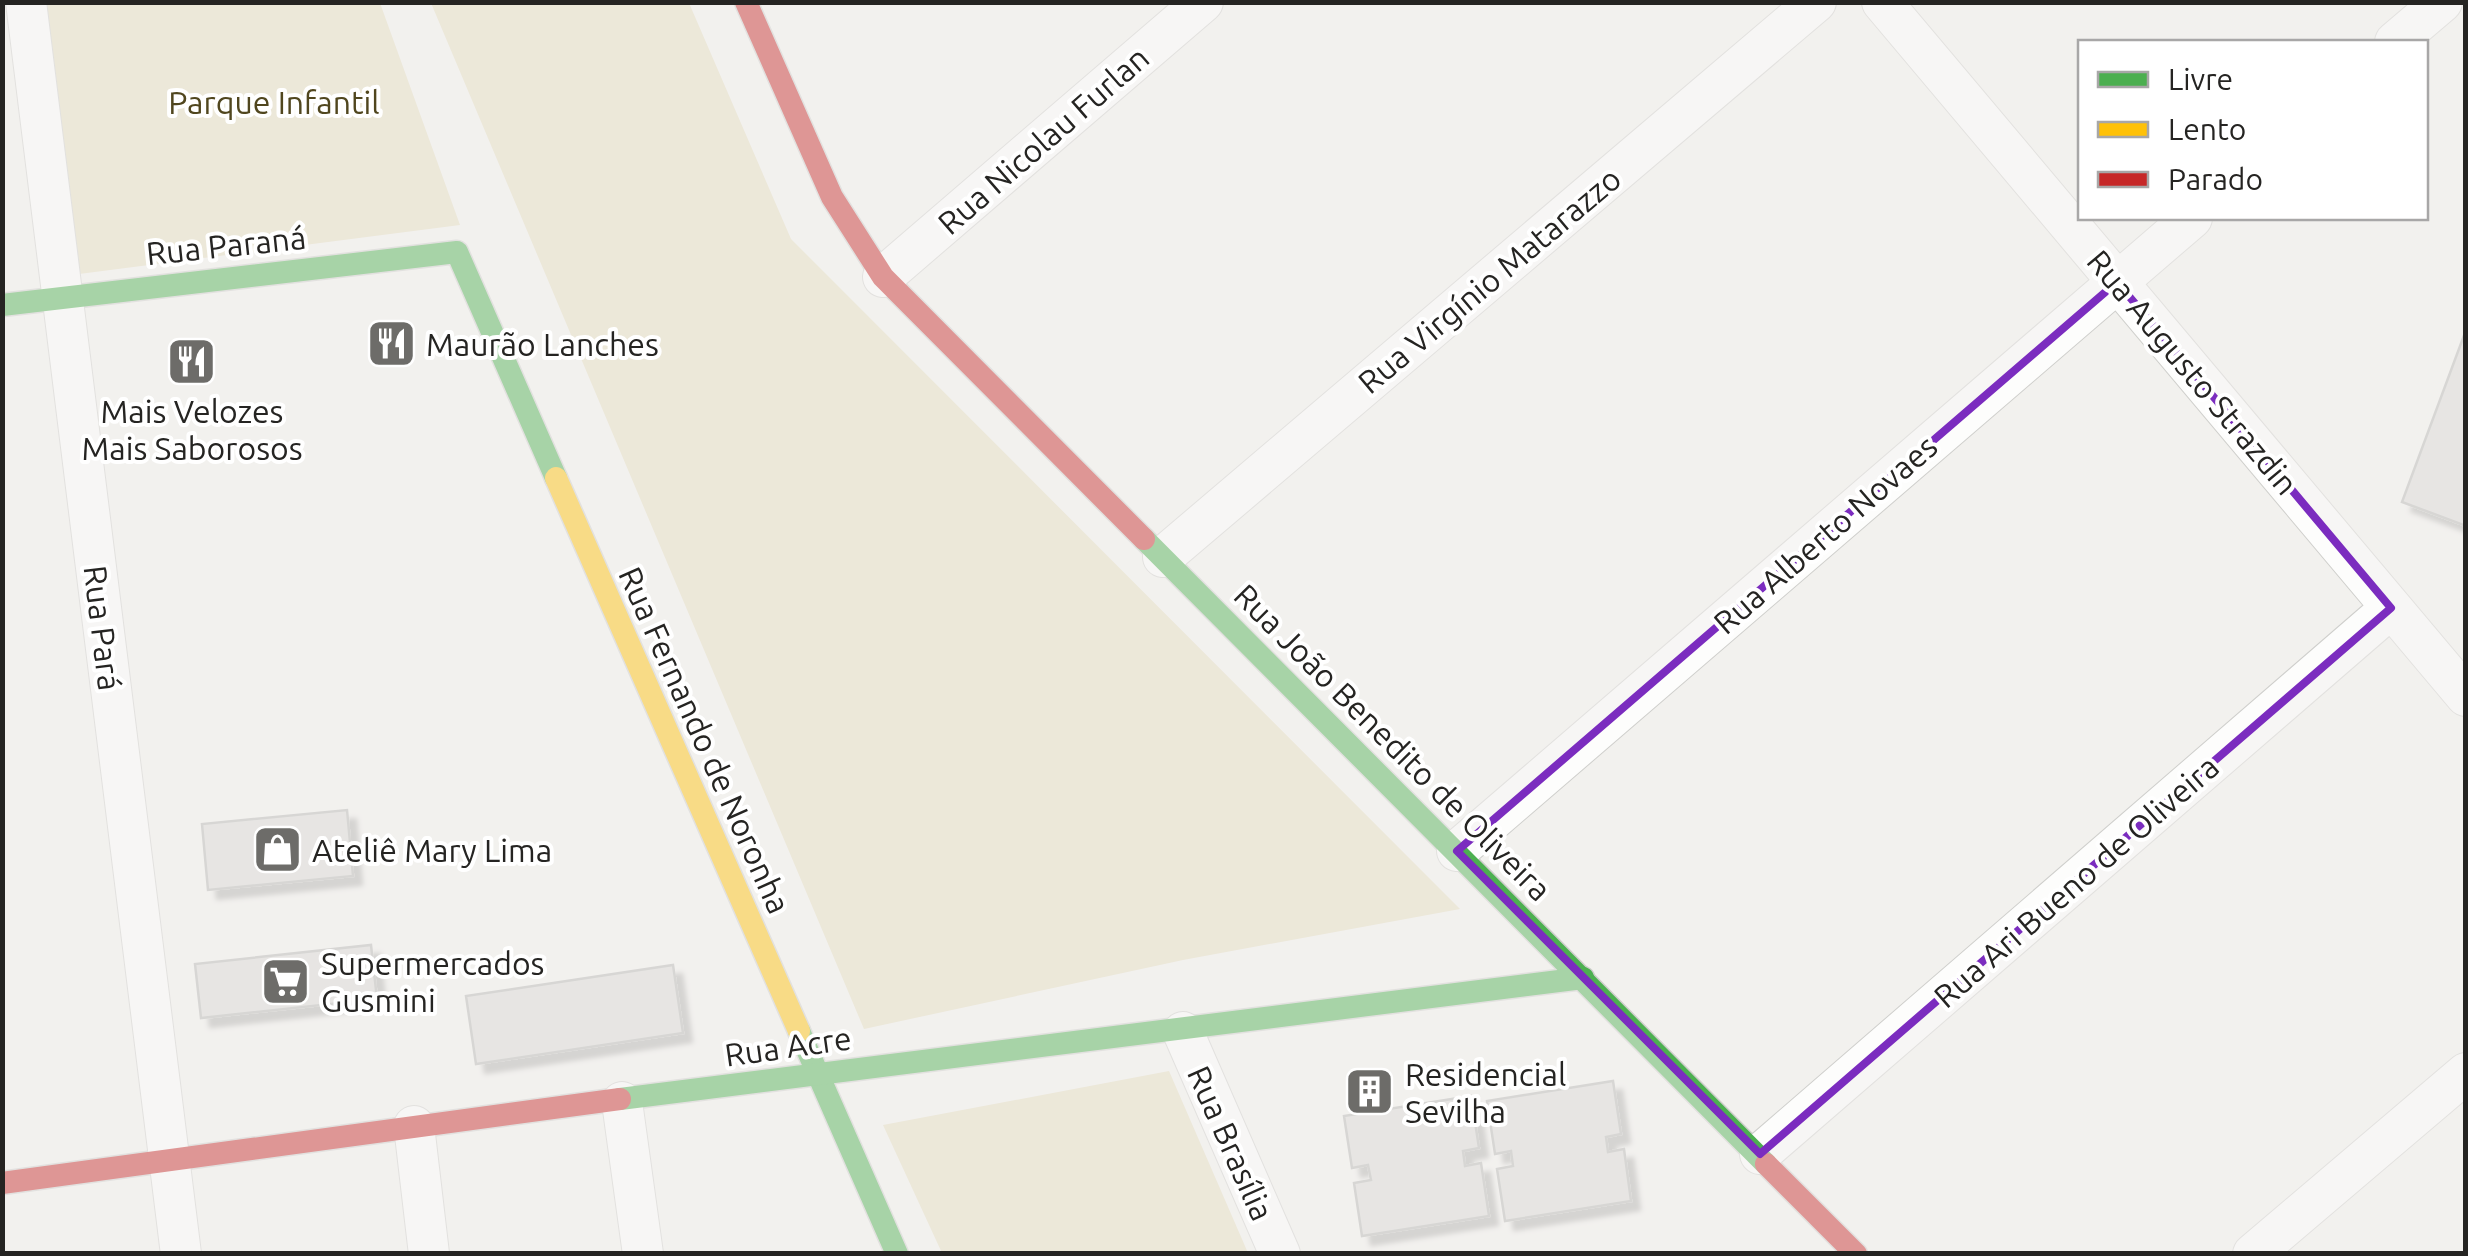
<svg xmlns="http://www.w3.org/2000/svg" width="2468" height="1256" font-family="Ubuntu,sans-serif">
	<defs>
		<filter id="shadow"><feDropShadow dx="9" dy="9" stdDeviation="2.5" flood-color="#0004"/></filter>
	</defs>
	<rect width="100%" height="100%" fill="#f2f1ee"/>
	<g fill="#e4ddbe">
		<path d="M45,3H380L460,225L79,274Z"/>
		<path d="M431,3H689L791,239L1460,909L1183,960L864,1029Z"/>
		<path d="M1169,1071L1248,1253H942L883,1125Z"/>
	</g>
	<g fill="#d9d8d6" stroke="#b7b7b4" stroke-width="2.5" filter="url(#shadow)">
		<path d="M2466,330V526L2402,502Z"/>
		<path d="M347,810L353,876L208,890L202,824Z"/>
		<path d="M371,945L377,999L201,1018L195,964Z"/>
		<path d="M673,965L683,1033L476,1064L466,996Z"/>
		<path d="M1613,1081L1621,1134L1606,1137L1608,1152L1624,1149L1631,1201L1505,1221L1497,1169L1513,1166L1511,1151L1495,1154L1487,1101Z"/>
		<path d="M1377,1084L1378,1099L1363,1102L1361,1085Z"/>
		<path d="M1471,1096L1479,1148L1463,1151L1465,1166L1481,1163L1489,1216L1362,1236L1354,1183L1371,1180L1368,1165L1352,1168L1344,1116Z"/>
	</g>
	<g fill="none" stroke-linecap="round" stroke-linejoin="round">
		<defs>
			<g id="street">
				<path d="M26,2L181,1254"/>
				<path d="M1882,2L2466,696"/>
				<path d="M2395,42L2442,2"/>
				<path d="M883,277L1203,2"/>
				<path d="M1163,557L1816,2"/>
				<path d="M1457,851L2192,218"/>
				<path d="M1183,1032L1280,1254"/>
				<path d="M622,1102L643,1254"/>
				<path d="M414,1126L429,1254"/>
				<path d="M1760,1154L2391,608"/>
				<path d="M2253,1254L2466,1073"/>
			</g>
			<g id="fast">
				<path d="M2,305L457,252L556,478"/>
				<path d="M1144,539L1766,1164"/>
				<path d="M799,1031L897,1254"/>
				<path d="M620,1099L1583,978"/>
			</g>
			<path id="slow" d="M556,478L799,1031"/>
			<g id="jam">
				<path d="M746,2L832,197L883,277L1144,539"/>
				<path d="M1766,1164L1856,1254"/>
				<path d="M2,1183L620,1099"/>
			</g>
		</defs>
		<use href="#street" stroke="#cfcfcc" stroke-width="42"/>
		<use href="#fast" stroke="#cfcfcc" stroke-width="25"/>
		<use href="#slow" stroke="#cfcfcc" stroke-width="25"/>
		<use href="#jam" stroke="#cfcfcc" stroke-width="25"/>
		<use href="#street" stroke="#fdfdfc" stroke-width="40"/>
		<use href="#fast" stroke="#4caf50" stroke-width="22"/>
		<use href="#slow" stroke="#ffc107" stroke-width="22"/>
		<use href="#jam" stroke="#c62828" stroke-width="22"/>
	</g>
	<path d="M0 0H2468V1256H0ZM2117,282L2391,608L1760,1154L1457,851Z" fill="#f2f1ee" fill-opacity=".55" fill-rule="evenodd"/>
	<path fill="none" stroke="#7b2cbf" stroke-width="8" stroke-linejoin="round" d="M2117,282L2391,608L1760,1154L1457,851Z"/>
	<defs>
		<symbol id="restaurant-square" viewBox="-11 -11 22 22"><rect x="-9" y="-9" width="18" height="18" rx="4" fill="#6d6c69" stroke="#fff"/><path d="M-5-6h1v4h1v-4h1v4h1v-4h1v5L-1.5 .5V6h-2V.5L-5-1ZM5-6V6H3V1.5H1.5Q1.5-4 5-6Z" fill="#fff"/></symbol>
		<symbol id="shop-square" viewBox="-11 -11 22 22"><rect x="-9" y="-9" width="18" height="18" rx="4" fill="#6d6c69" stroke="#fff"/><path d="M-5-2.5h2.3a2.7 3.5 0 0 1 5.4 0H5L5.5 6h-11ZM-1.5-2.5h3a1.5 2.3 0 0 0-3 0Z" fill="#fff"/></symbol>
		<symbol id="supermarket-square" viewBox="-11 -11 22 22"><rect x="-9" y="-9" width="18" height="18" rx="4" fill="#6d6c69" stroke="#fff"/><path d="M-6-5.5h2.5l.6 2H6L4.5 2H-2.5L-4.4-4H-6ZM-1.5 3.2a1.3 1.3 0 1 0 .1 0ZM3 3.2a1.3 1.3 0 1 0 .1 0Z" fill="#fff"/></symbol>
		<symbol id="building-square" viewBox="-11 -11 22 22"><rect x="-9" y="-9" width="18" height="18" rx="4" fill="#6d6c69" stroke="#fff"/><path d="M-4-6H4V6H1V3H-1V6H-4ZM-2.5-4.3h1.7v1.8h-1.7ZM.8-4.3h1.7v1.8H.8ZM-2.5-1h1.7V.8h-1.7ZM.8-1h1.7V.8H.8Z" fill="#fff"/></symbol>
	</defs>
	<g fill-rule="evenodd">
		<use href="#restaurant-square" x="364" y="316" width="55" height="55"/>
		<use href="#restaurant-square" x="164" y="334" width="55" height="55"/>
		<use href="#shop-square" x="250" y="822" width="55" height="55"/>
		<use href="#supermarket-square" x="258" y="954" width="55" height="55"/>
		<use href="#building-square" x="1342" y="1064" width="55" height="55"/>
	</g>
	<g text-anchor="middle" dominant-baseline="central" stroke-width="8" stroke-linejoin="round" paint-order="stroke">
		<g font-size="32" fill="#50461e" stroke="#fff">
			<text x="274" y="102">Parque Infantil</text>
		</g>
		<g font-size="32" fill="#252422" stroke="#fff">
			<text transform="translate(1043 140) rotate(-41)">Rua Nicolau Furlan</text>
			<text transform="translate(226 245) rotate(-6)">Rua Paraná</text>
			<text transform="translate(1489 280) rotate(-40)">Rua Virgínio Matarazzo</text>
			<text transform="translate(2193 372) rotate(50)">Rua Augusto Strazdin</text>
			<text transform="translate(1825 534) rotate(-41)">Rua Alberto Novaes</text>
			<text transform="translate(103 628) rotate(83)">Rua Pará</text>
			<text transform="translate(705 740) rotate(66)">Rua Fernando de Noronha</text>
			<text transform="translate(1393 742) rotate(45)">Rua João Benedito de Oliveira</text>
			<text transform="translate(2076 881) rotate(-41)">Rua Ari Bueno de Oliveira</text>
			<text transform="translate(788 1046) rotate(-8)">Rua Acre</text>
			<text transform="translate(1231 1143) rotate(66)">Rua Brasília</text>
		</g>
		<g font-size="32" fill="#252422" stroke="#fff" text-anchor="start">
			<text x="426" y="344">Maurão Lanches</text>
			<text x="192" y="411" text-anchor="middle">Mais Velozes<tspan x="192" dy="37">Mais Saborosos</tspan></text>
			<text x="312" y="850">Ateliê Mary Lima</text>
			<text x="321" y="963">Supermercados<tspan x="321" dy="37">Gusmini</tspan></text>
			<text x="1405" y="1074">Residencial<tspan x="1405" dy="37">Sevilha</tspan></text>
		</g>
	</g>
	<rect width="2468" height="1256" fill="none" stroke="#252422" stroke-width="10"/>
	<rect x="2078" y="40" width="350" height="180" fill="#ffffff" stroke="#a8a7a7" stroke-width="2.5"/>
	<rect x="2098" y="72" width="50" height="15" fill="#4caf50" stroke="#a8a7a7" stroke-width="2.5"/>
	<text x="2168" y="90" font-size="30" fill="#252422">Livre</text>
	<rect x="2098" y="122" width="50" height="15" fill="#ffc107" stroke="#a8a7a7" stroke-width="2.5"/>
	<text x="2168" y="140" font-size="30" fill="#252422">Lento</text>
	<rect x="2098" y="172" width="50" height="15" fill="#c62828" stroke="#a8a7a7" stroke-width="2.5"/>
	<text x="2168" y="190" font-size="30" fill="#252422">Parado</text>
</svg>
